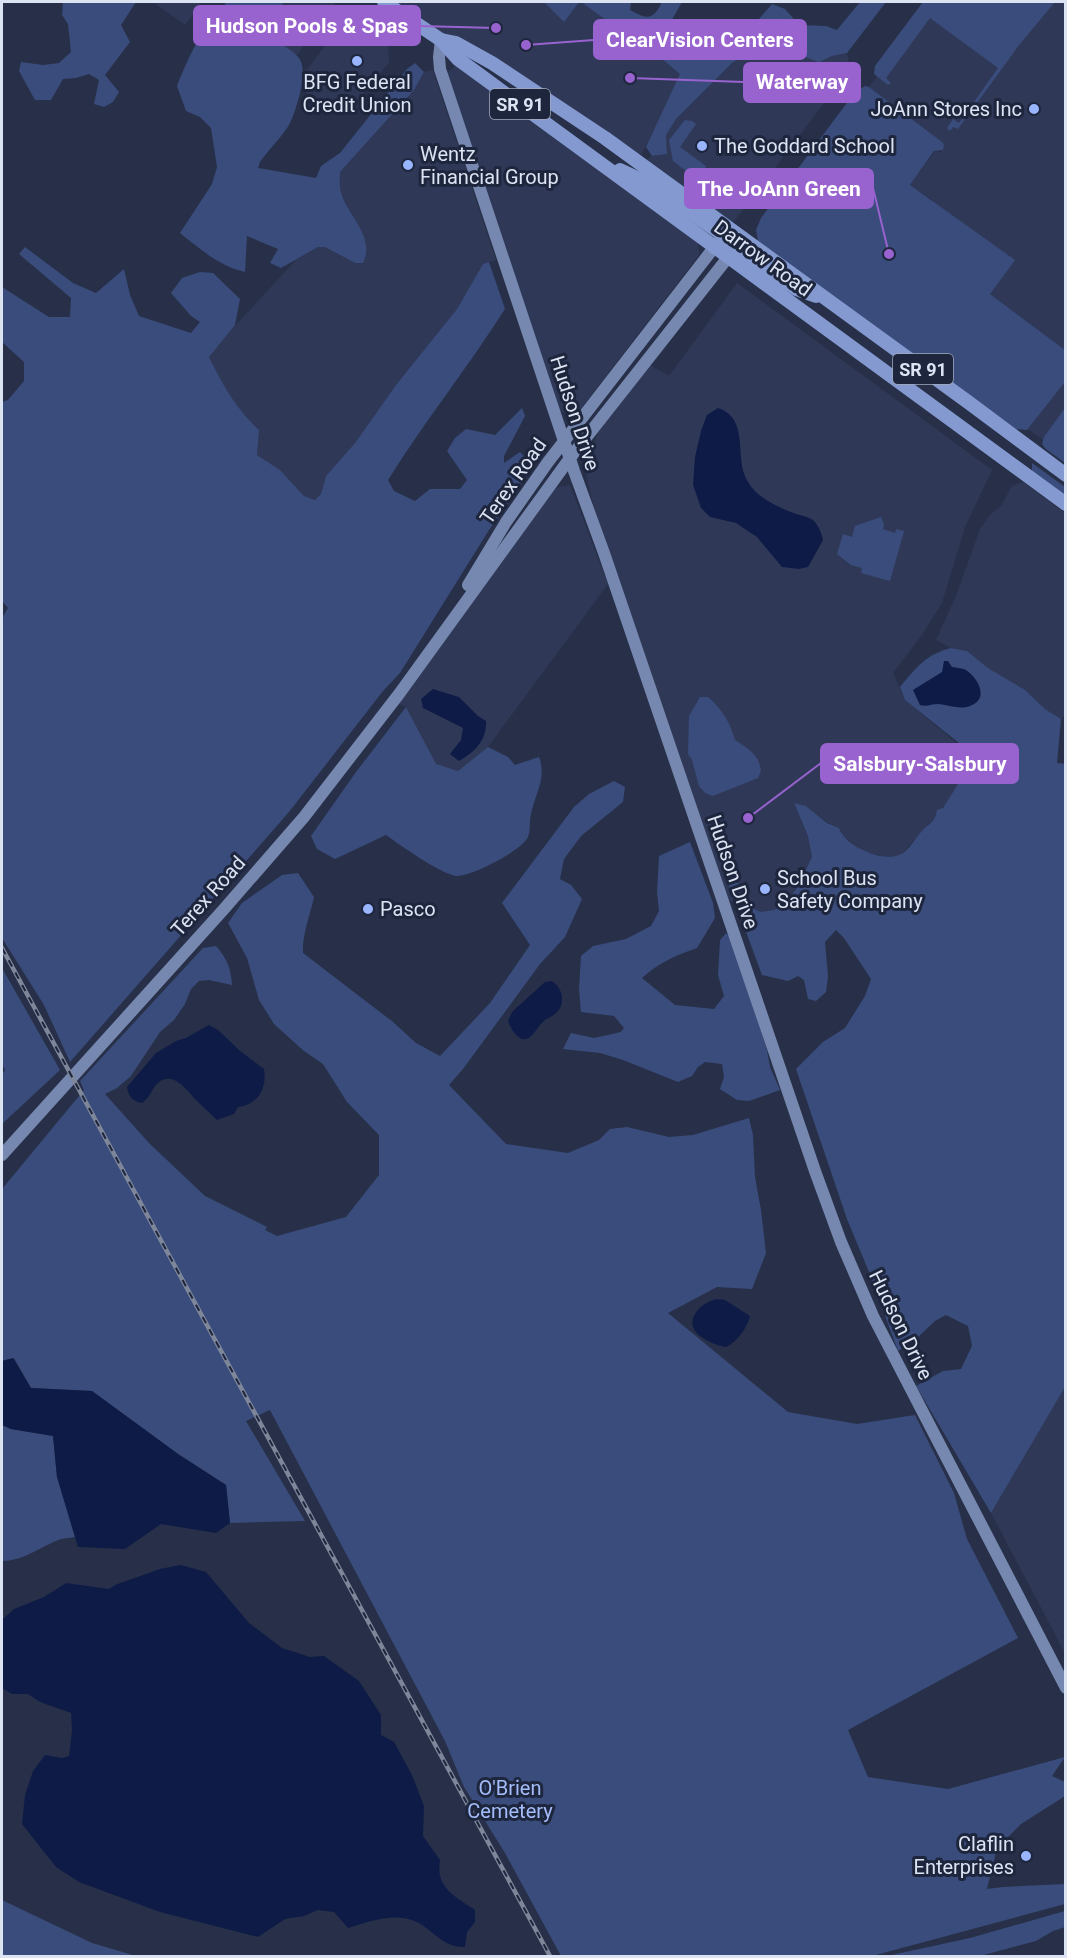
<svg xmlns="http://www.w3.org/2000/svg" width="1067" height="1958" font-family="Roboto,sans-serif">
	<rect width="100%" height="100%" fill="#273048"/>
	<g fill="#2f3957">
		<path d="M153,2H202L185,25Z"/>
		<path d="M284,2H336L294,59L260,34Z"/>
		<path d="M384,2H581L632,39L639,37L685,72L639,159Z"/>
		<path d="M934,2H1065V350L990,294L932,200L910,185L935,151L941,152L944,144L869,87Z"/>
		<path d="M350,12L388,40L389,63L355,103L331,111L296,85Z"/>
		<path d="M764,43L818,61L832,56L847,53L850,69L729,228L641,164L652,156L667,154L666,135L676,119L732,63Z"/>
		<path d="M456,65L698,241L699,255L576,415H570L557,410L446,74Z"/>
		<path d="M433,70L496,260L483,264L457,309L396,385L355,443L326,476L321,494L315,500L304,496L280,470L257,455L259,430L243,414L227,394L209,356L220,342L296,260L318,247H325L355,263L366,242L340,191V172L414,90L424,72Z"/>
		<path d="M737,283L992,470L965,527L942,603L922,635L893,673L905,700L971,755L969,765L943,808L901,855L886,857L880,855L870,854L861,850L841,834L839,828L828,823L806,806L794,804L808,836L812,857L797,888L787,901L774,910L761,912L748,906L741,885L728,883L735,902L725,900L598,527L586,474L588,457L599,431L650,365L669,376Z"/>
		<path d="M1065,382V456L1028,429Z"/>
		<path d="M1023,482L1065,513L1066,714L1061,719L1045,709L1025,690L988,668L967,651L951,648L936,640L956,596L980,529L990,515L1001,506L1012,486Z"/>
		<path d="M570,485L608,584L488,747L458,771L435,764L406,707L398,703L553,488Z"/>
		<path d="M1065,1387V1653L991,1513Z"/>
	</g>
	<g fill="#3a4c7c">
		<path d="M63,2H136L121,25L130,42L105,75L119,92L113,102L104,107L94,104L99,80L89,74L76,78L63,79L51,100H35L19,71L21,62L43,65L59,63L71,52L68,24L62,15Z"/>
		<path d="M227,2H284L260,34C274,41 289,46 299,58C309,70 296,112 289,125C281,138 269,149 260,162L258,168L316,178L321,166L340,153L407,69L415,63L424,72L414,90L340,172C340,178 339,186 341,192C347,215 376,237 363,263H355L325,247H318L281,268L270,263L278,249L247,236L245,272C219,266 200,249 180,233L212,184L217,167L211,128L200,117L186,111L177,86C189,56 203,25 227,2Z"/>
		<path d="M544,2H579L564,22Z"/>
		<path d="M581,2H631L630,10C648,20 653,20 662,2H682L665,32L680,37L710,41L711,29L708,21L732,31L751,28L772,4L785,9L799,25L826,26L837,30L860,2H886L847,53L832,56L819,62L764,43L732,63L676,119L666,135L667,154L652,156L646,147L680,74L643,43L632,39Z"/>
		<path d="M923,2H1055L1019,45L958,129L953,127L950,131L947,128L953,119L959,123L998,68L930,18L886,78L891,83L888,85L874,74L875,66Z"/>
		<path d="M865,86L869,87L942,142L944,144L943,150L934,151L910,185L1015,260L990,294L1065,350V382L1027,430L1016,429L758,241L756,230L761,218L855,92Z"/>
		<path d="M685,120L692,121L696,124L680,147L706,166L697,179L673,161L669,140Z"/>
		<path d="M25,247L73,283L96,293L124,269L130,295L139,316L191,333L200,322L191,316L171,293L182,278L200,272L213,273L240,299L235,325L209,357C224,387 234,406 259,430L257,455L280,470L304,496L315,500L321,494L326,476L355,443L396,385L457,309L483,264L489,262L505,309C468,367 425,421 388,480L394,491L415,501L430,489H460L467,480L447,451L455,438L466,429L495,435L522,408L525,416L504,456V463L520,452L528,461L519,488L489,530L400,673L383,691L289,812L70,1062L44,1005L2,938V618L8,608L2,601V402L8,400L24,381V362L2,342V287L49,317H70L71,298L19,254Z"/>
		<path d="M1065,408V463L1046,449L1042,444L1044,437Z"/>
		<path d="M1032,463L1065,487V497L1032,473Z"/>
		<path d="M881,517L884,525L883,529L895,533L896,529L904,531L890,581L861,573L862,568L851,565L837,554L843,534L852,537L855,526Z"/>
		<path d="M951,648L967,651L988,668L1025,690L1045,709L1061,719L1057,763L1066,764L1065,1387L991,1513L916,1386L943,1371L961,1369L972,1346L968,1326L946,1315L935,1321L915,1340L898,1351L869,1272L847,1219L796,1069L823,1042L845,1028L865,996L871,979L844,938L836,930L825,942L828,976L826,992L816,1001L808,999L804,980L798,976L788,981L762,975L728,883L732,880L741,885L748,906L761,912L774,910L787,901L797,888L808,865L812,857L808,836L794,803L806,806L827,823L839,828C845,846 885,865 903,853C910,848 915,839 921,832C928,824 936,821 937,810L943,808L969,766L971,755L964,747L905,700L900,687C917,667 925,655 951,648Z"/>
		<path d="M700,697H708C722,709 730,722 735,740C748,749 758,753 761,770L758,778L713,796L705,793L699,786L692,760L688,754L689,716Z"/>
		<path d="M406,707L436,764L458,771L488,747L508,757L515,765L539,757C547,778 535,794 531,814C529,821 531,829 528,837C521,851 473,876 457,876C442,875 400,845 386,835L335,859L317,849L311,836L356,772Z"/>
		<path d="M614,781L625,787L623,802L581,836L564,859L560,879L571,885L582,899L565,937L540,964L463,1069L449,1085L506,1144L568,1153L599,1140L610,1129L627,1127L669,1137L693,1135L749,1118L753,1135L755,1177L761,1210L766,1253L752,1289L717,1287L668,1313L788,1412L857,1424L915,1415L954,1493L967,1539L1018,1638L848,1730L868,1777L948,1789L1065,1757L1052,1776L1065,1782V1796L1021,1824L997,1848L987,1889L1003,1887L1065,1884V1904L872,1956H561L505,1853L464,1787L445,1741L270,1410L246,1421L305,1521L230,1523L226,1485L178,1454L92,1391L31,1388L14,1358L2,1361V1189L84,1090L80,1081L203,948L216,946C227,958 231,969 232,985L209,980L199,981L191,989L185,1004L174,1020L160,1032L131,1076L117,1088L105,1094L150,1144L205,1196L267,1227L265,1230L277,1236L346,1217L379,1175V1135L347,1102L323,1064L304,1051L274,1024L259,1000L247,958L228,923L242,903L282,875L298,873L314,897C310,916 302,934 303,953L393,1022L416,1043L440,1056L490,1003L530,945L502,903L574,807L589,794Z"/>
		<path d="M690,842L713,903L715,918L697,948C677,955 658,963 642,978L675,1005L714,1009L724,996L718,975L720,940L726,933L731,938L767,1050L770,1067L780,1090L749,1101L737,1100L720,1089L724,1077L722,1064L705,1062L698,1067L692,1076L678,1082L623,1060L600,1053L563,1049L571,1033L594,1038L621,1032L624,1028L614,1016L581,1012L579,989L581,956L593,946L626,939L651,926L659,911L657,892L659,856Z"/>
		<path d="M2,968L60,1070L2,1124V1075L5,1070L2,1063Z"/>
		<path d="M2,1425L11,1429L53,1436L57,1477L75,1537C69,1538 62,1538 56,1541C37,1549 22,1561 2,1561Z"/>
		<path d="M2,1900L92,1943L136,1956H2Z"/>
		<path d="M1065,1911V1927L1053,1931L1036,1941L980,1956H887L970,1938Z"/>
	</g>
	<g fill="#0e1b47">
		<path d="M718,408C750,419 734,456 747,480C756,498 778,507 796,514C801,515 808,517 813,520C819,526 821,532 823,540L808,567L799,569L782,567L757,537L736,523L710,517L701,508L693,485L695,457L701,431L707,415Z"/>
		<path d="M944,661H948L952,667C957,668 962,668 966,670C978,678 990,699 970,706C959,710 949,705 938,704C931,704 927,707 920,705L913,690L942,672Z"/>
		<path d="M433,689L459,697L478,716L486,721C487,740 475,752 459,761L450,754L461,740L463,728L423,708L421,699Z"/>
		<path d="M552,981C563,988 566,1004 556,1013C552,1017 547,1018 544,1021C539,1025 536,1032 531,1036C521,1046 511,1030 508,1021L512,1012L545,982Z"/>
		<path d="M209,1025L218,1030L239,1050L264,1069C267,1088 259,1104 238,1107L234,1114L217,1120C210,1113 203,1107 196,1100C187,1090 172,1069 157,1084C151,1090 150,1098 142,1103C132,1101 129,1097 127,1087L156,1053L176,1041L186,1038Z"/>
		<path d="M717,1299L725,1300L750,1316C747,1328 737,1342 726,1347C709,1344 681,1331 697,1311C703,1304 709,1301 717,1299Z"/>
		<path d="M13,1358L31,1388L92,1391L178,1454L226,1485L230,1523L216,1533L161,1524L125,1549L78,1547L57,1477L53,1436L11,1429L2,1425V1361Z"/>
		<path d="M181,1565L206,1572L249,1623L282,1648L310,1657L324,1656L359,1681L381,1715V1735L394,1742L412,1775L424,1806L423,1836L440,1860C435,1888 456,1897 475,1910V1922L467,1932L465,1947C441,1948 432,1927 412,1920C391,1913 368,1922 348,1928L334,1912L318,1910L304,1916L285,1919L258,1937L160,1912L79,1882L56,1867L22,1824L25,1795L33,1771L45,1755L62,1758L69,1756L72,1731L71,1713L40,1702L28,1694H12L2,1688V1620L14,1609L44,1597L66,1583L109,1589L115,1585L160,1569Z"/>
	</g>
	<g fill="none" stroke-linecap="round" stroke-linejoin="round">
		<g stroke="#7788b0" stroke-width="12">
			<path d="M441,40L439,57L440,69L574,471L604,553L815,1171L841,1242L873,1316L1066,1688"/>
			<path d="M468,585L506,522L548,462L719,241"/>
			<path d="M2,1155L224,909L304,817L399,694L570,458L733,251"/>
		</g>
		<g stroke="#8399d0" stroke-width="14">
			<path d="M384,2L441,40L458,59L1066,504"/>
			<path d="M441,40L456,43L492,63L605,138L968,402L1066,475"/>
			<path d="M620,170L648,183L723,235L741,238"/>
			<path d="M714,247L724,246L735,249L796,289L816,296"/>
		</g>
		<defs>
			<path id="rail" d="M2,948L550,1956"/>
		</defs>
		<use href="#rail" stroke="#7e869a" stroke-width="4.5"/>
		<use href="#rail" stroke="#1d263d" stroke-width="2" stroke-dasharray="7" stroke-linecap="butt"/>
	</g>
	<g fill="#98b5fd" stroke="#1d263d" stroke-width="2">
		<circle cx="357" cy="61" r="6"/>
		<circle cx="1034" cy="109" r="6"/>
		<circle cx="702" cy="146" r="6"/>
		<circle cx="408" cy="165" r="6"/>
		<circle cx="765" cy="889" r="6"/>
		<circle cx="368" cy="909" r="6"/>
		<circle cx="1026" cy="1856" r="6"/>
	</g>
	<g text-anchor="middle" dominant-baseline="central" stroke-width="6" stroke-linejoin="round" paint-order="stroke">
		<g fill="#1d263d" stroke="#a3aabc" stroke-width="1.5">
			<rect x="490" y="89" width="60" height="30" rx="4.5"/>
			<rect x="893" y="354" width="60" height="30" rx="4.5"/>
		</g>
		<g font-size="18" font-weight="bold" fill="#dce3f3">
			<text x="520" y="104">SR 91</text>
			<text x="923" y="369">SR 91</text>
		</g>
		<g font-size="20" fill="#dce3f3" stroke="#1d263d" text-anchor="start">
			<text x="357" y="82" text-anchor="middle">BFG Federal<tspan x="357" dy="23">Credit Union</tspan></text>
			<text x="1022" y="109" text-anchor="end">JoAnn Stores Inc</text>
			<text x="714" y="146">The Goddard School</text>
			<text x="420" y="154">Wentz<tspan x="420" dy="23">Financial Group</tspan></text>
			<text x="777" y="878">School Bus<tspan x="777" dy="23">Safety Company</tspan></text>
			<text x="380" y="909">Pasco</text>
			<text x="1014" y="1844" text-anchor="end">Claflin<tspan x="1014" dy="23">Enterprises</tspan></text>
		</g>
		<g font-size="20" fill="#dce3f3" stroke="#1d263d">
			<text transform="translate(763 258) rotate(36)">Darrow Road</text>
			<text transform="translate(575 413) rotate(72)">Hudson Drive</text>
			<text transform="translate(513 481) rotate(-55)">Terex Road</text>
			<text transform="translate(733 872) rotate(71)">Hudson Drive</text>
			<text transform="translate(208 896) rotate(-48)">Terex Road</text>
			<text transform="translate(901 1325) rotate(64)">Hudson Drive</text>
		</g>
		<g font-size="20" fill="#a4bdfa" stroke="#1d263d">
			<text x="510" y="1788">O'Brien<tspan x="510" dy="23">Cemetery</tspan></text>
		</g>
	</g>
	<path fill="none" stroke="#9863cf" stroke-width="2" d="M496 28L420 26M526 45L594 40M630 78L744 82M889 254L873 188M748 818L821 763"/>
	<g fill="#9863cf" stroke="#1d263d" stroke-width="2">
		<circle cx="496" cy="28" r="6"/>
		<circle cx="526" cy="45" r="6"/>
		<circle cx="630" cy="78" r="6"/>
		<circle cx="889" cy="254" r="6"/>
		<circle cx="748" cy="818" r="6"/>
	</g>
	<g fill="#9863cf" stroke="#9863cf" stroke-width="2">
		<rect x="194" y="6" width="226" height="39" rx="6"/>
		<rect x="594" y="20" width="212" height="39" rx="6"/>
		<rect x="744" y="63" width="116" height="39" rx="6"/>
		<rect x="685" y="169" width="188" height="39" rx="6"/>
		<rect x="821" y="744" width="197" height="39" rx="6"/>
	</g>
	<g font-size="21" text-anchor="middle" font-weight="bold" fill="#fff">
		<text x="307" y="33">Hudson Pools &amp; Spas</text>
		<text x="700" y="47">ClearVision Centers</text>
		<text x="802" y="89">Waterway</text>
		<text x="779" y="196">The JoAnn Green</text>
		<text x="920" y="771">Salsbury-Salsbury</text>
	</g>
	<rect width="1067" height="1958" fill="none" stroke="#dce3f3" stroke-width="6"/>
</svg>
